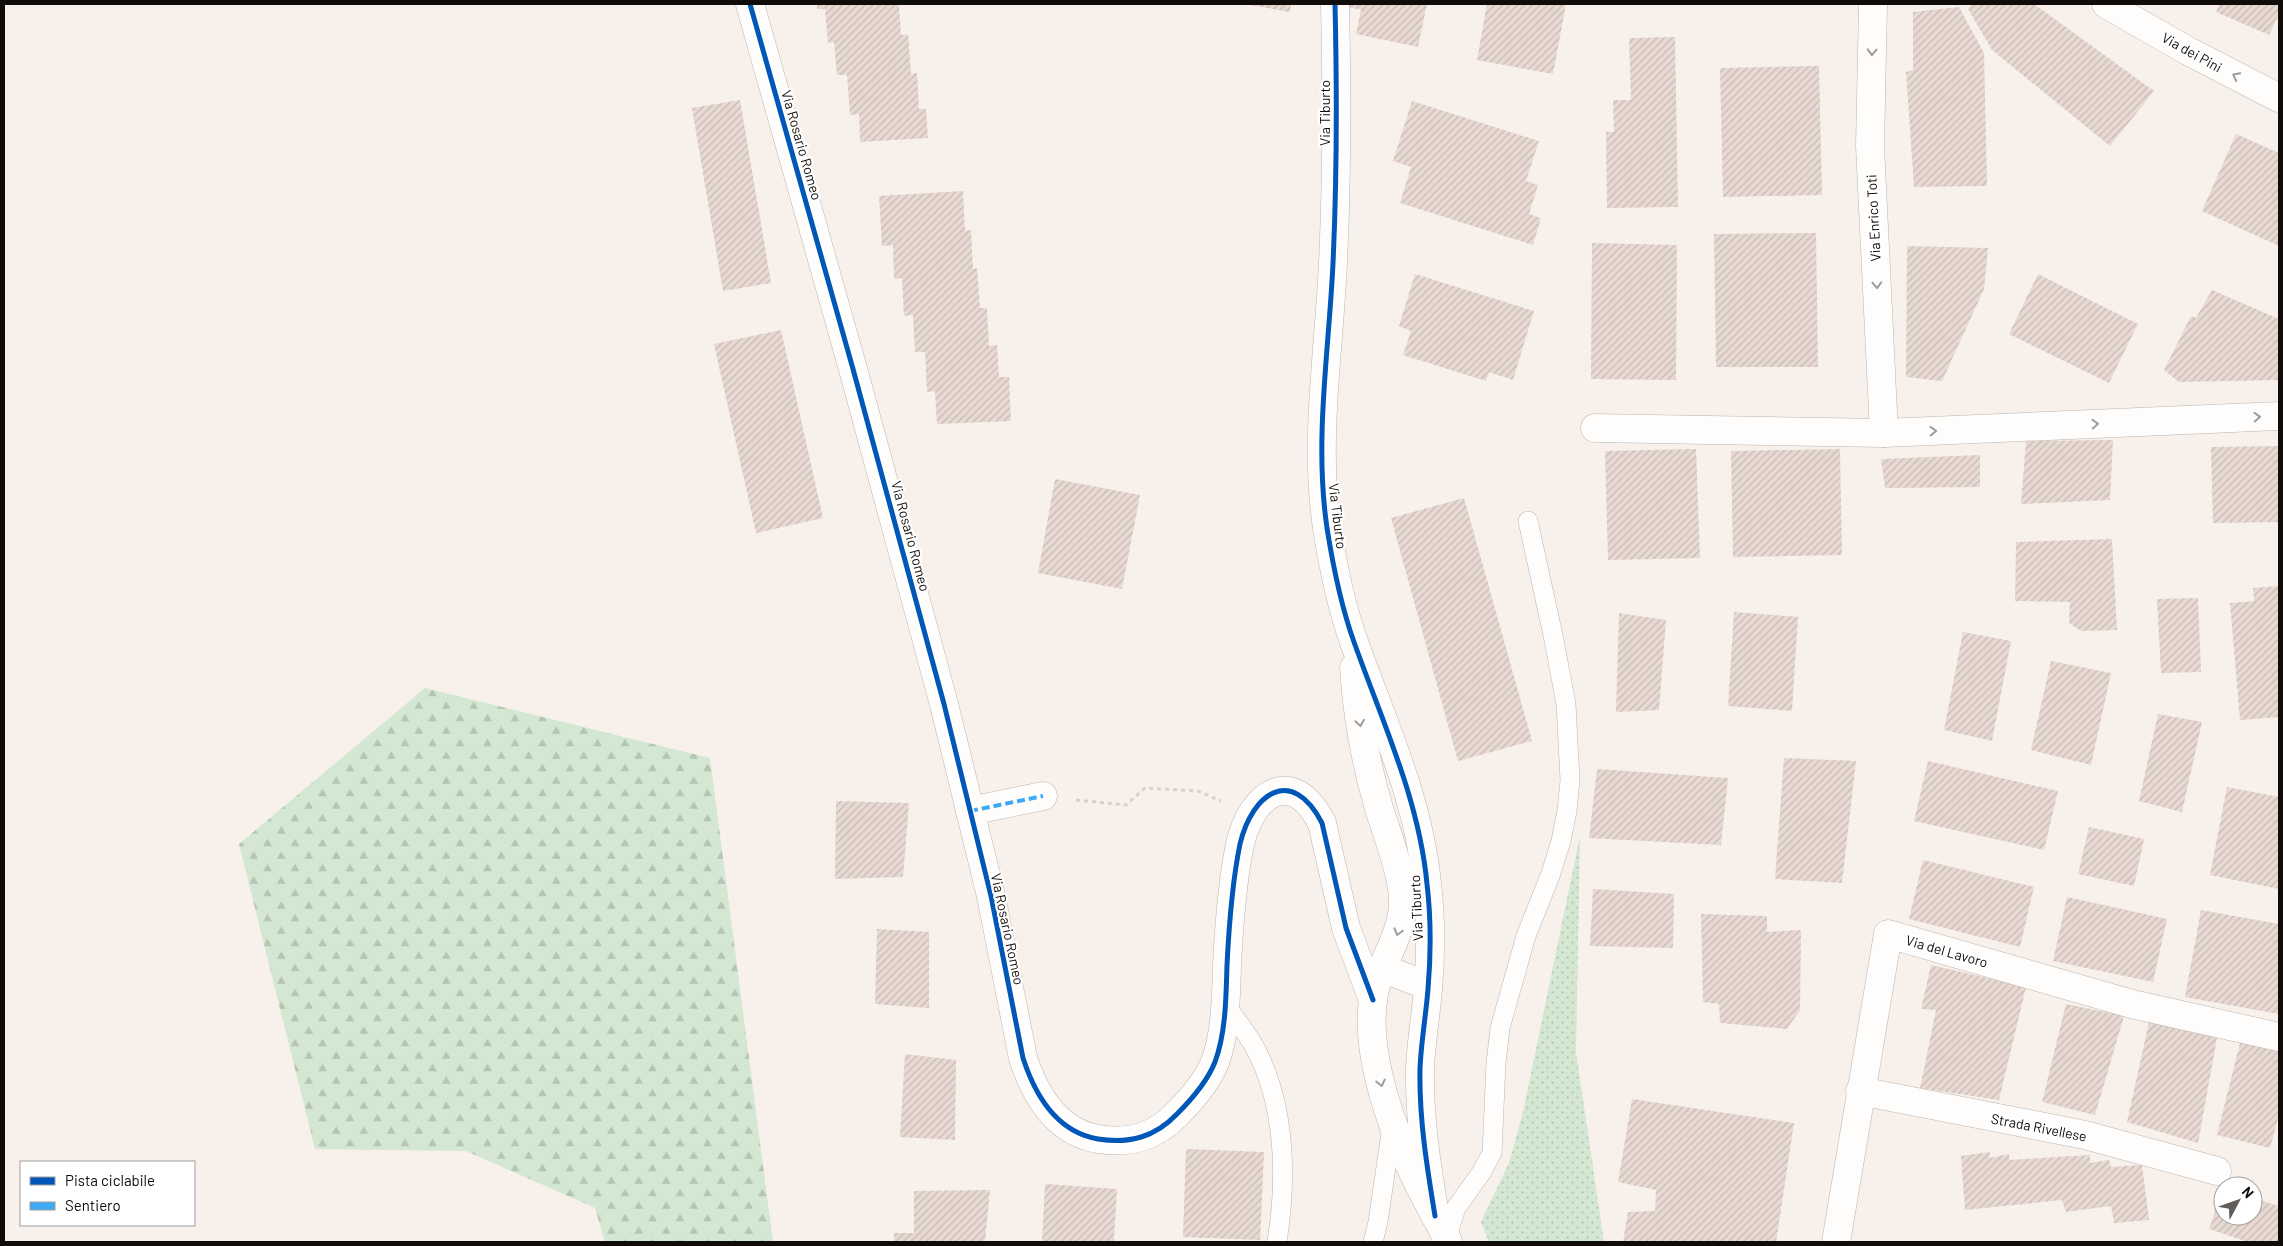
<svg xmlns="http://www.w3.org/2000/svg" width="2283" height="1246" font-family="Barlow,sans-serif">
	<defs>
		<pattern id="forest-firs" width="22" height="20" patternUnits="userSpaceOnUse" patternTransform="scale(1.25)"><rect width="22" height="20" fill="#d3e7d2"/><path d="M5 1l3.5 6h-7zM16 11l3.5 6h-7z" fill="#b4c5b3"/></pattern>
		<pattern id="park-dots" width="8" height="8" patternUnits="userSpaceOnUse" patternTransform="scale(1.25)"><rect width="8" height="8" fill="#d3e7d2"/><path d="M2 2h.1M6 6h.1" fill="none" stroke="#b4c5b3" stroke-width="1.8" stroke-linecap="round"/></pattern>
		<pattern id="building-hatch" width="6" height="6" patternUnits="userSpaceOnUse" patternTransform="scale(1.25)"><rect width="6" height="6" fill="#e8d9d2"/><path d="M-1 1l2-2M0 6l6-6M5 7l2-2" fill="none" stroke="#c6b9b3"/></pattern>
	</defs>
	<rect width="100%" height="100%" fill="#f8f1eb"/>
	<path fill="url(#forest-firs)" d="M425,688L710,758L773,1242H605L595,1208L466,1151L315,1149L239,844Z"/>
	<path fill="url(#park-dots)" d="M1580,836L1576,1052L1604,1242H1489L1481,1222L1509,1163L1523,1112Z"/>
	<g fill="url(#building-hatch)">
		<path d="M817,4H899L901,35L908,34L911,74L917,73L919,109H926L928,138L860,142L859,114L850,115L847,75H837L834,42L828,43L825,9H817Z"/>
		<path d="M1245,4H1291L1290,12Z"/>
		<path d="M1345,4H1427L1418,47L1356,34L1361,10L1345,6Z"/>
		<path d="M1487,4H1566L1553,74L1477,60Z"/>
		<path d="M1972,4H2034L2154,91L2110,146L1992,50L1968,9Z"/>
		<path d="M2220,4H2279V14L2269,35L2216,12Z"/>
		<path d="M1959,7L1984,53L1987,186L1914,187L1906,72L1913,70V12Z"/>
		<path d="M1675,37L1678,207L1607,208L1606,132H1614L1613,100H1631L1629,38Z"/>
		<path d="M1819,66L1822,195L1723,197L1720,68Z"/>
		<path d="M740,100L771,283L723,291L692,108Z"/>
		<path d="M1412,101L1539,141L1526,181L1538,185L1529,214L1541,218L1533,245L1400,203L1411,167L1393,161Z"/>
		<path d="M2236,134L2279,153V246L2202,211Z"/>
		<path d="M963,191L965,231L971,230L973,269L977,268L980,308H987L989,346L997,345L999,377H1009L1011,421L937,424L935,391L927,392L925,352H915L913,315L904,316L902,278L894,279L893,245L882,246L879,196Z"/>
		<path d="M1816,233L1818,367H1716L1714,234Z"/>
		<path d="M1592,243L1677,245L1676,380L1591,379Z"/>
		<path d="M1907,246L1988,248L1984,289L1942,381L1906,377Z"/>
		<path d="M1415,274L1534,311L1513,380L1489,372L1486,381L1403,355L1411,331L1399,326Z"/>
		<path d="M2038,274L2138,324L2109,383L2009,334Z"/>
		<path d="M2212,290L2279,319V380L2179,382L2164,370L2191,316L2196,318Z"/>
		<path d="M781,330L823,518L756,533L714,344Z"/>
		<path d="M2113,440L2110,500L2021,504L2026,441Z"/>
		<path d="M2279,446V522L2213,523L2211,447Z"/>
		<path d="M1696,449L1700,558L1608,560L1605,451Z"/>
		<path d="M1840,449L1842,555L1733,557L1731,451Z"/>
		<path d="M1980,455V487L1885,488L1881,459Z"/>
		<path d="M1055,479L1140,495L1122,589L1038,573Z"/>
		<path d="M1464,498L1532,741L1458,761L1391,518Z"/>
		<path d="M2112,539L2117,630L2081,631L2069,623L2070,602L2015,601L2016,542Z"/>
		<path d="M2279,586V717L2240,720L2230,603L2254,601L2253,588Z"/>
		<path d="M2198,598L2201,672L2161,673L2157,599Z"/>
		<path d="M1734,612L1798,617L1792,711L1728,706Z"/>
		<path d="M1619,613L1666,620L1659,710L1616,712Z"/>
		<path d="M1963,632L2011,641L1992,741L1944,730Z"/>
		<path d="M2051,661L2111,673L2091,765L2031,750Z"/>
		<path d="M2158,714L2202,722L2182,812L2139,801Z"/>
		<path d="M1784,758L1856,761L1842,883L1775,879Z"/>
		<path d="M1928,761L2058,791L2044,850L1914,821Z"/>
		<path d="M1597,769L1728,778L1721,845L1589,838Z"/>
		<path d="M2227,787L2279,797V889L2210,875Z"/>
		<path d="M836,801L909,803L903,877L835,879Z"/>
		<path d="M2089,827L2144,839L2134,886L2078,874Z"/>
		<path d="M1923,860L2034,887L2020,947L1909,919Z"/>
		<path d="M1593,889L1674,894L1673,948L1590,946Z"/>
		<path d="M2067,897L2167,919L2153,982L2053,961Z"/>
		<path d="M2201,910L2279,924V1014L2185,997Z"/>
		<path d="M1701,914L1767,916V932L1801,930L1800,1010L1787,1029L1720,1023L1719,1004L1703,1002Z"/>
		<path d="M877,929L929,932V1008L875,1004Z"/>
		<path d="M1931,965L2026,987L1999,1100L1920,1088L1936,1010L1921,1009Z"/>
		<path d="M2066,1004L2124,1016L2095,1115L2042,1102Z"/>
		<path d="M2149,1022L2217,1038L2198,1143L2127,1122Z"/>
		<path d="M2241,1039L2279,1050V1115L2270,1148L2217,1135Z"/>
		<path d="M905,1054L956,1060L955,1140L900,1137Z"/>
		<path d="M1632,1099L1794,1123L1776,1242H1623L1628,1212L1655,1211L1656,1190L1618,1182Z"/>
		<path d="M1186,1149L1264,1152L1260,1240L1183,1237Z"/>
		<path d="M1990,1152L1989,1158L2009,1154V1160L2090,1155V1163L2109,1160L2111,1167L2142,1165L2149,1220L2114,1223L2111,1206L2066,1212L2062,1200L1965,1210L1961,1156Z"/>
		<path d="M1045,1184L1117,1189L1114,1242H1042Z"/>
		<path d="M2223,1188V1216H2253V1198L2279,1206V1242H2248L2209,1229Z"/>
		<path d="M990,1190L985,1242H894V1233H914V1191Z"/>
	</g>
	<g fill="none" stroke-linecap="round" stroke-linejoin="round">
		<defs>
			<g id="service">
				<path d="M1225,1005C1235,1018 1246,1032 1254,1046C1286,1104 1287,1179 1277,1242"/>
				<path d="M1446,1239L1456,1208L1481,1173L1492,1153L1496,1063L1500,1028L1526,936L1550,876L1561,841L1567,811L1570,780L1566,704L1553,635L1528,521"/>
				<path d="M1373,1242L1378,1222L1392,1126"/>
			</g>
			<path id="pedestrian" d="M970,811L1043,796"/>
			<g id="minor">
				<path d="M750,4L853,369L944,704L991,896L1023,1058C1035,1095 1057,1132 1098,1139C1130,1144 1155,1137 1177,1114C1192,1099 1207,1082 1215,1062C1226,1032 1226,997 1227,965C1229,925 1232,883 1240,844C1252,793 1292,765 1322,823L1346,928L1373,1000"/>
				<path d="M1335,4C1337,90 1337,177 1333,263C1329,351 1314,440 1327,528C1333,566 1341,606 1354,642C1382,721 1419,799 1427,884C1431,918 1431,954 1428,989C1426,1015 1421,1042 1420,1069C1419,1119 1427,1167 1435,1216"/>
				<path d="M1873,4L1870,146L1884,433"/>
				<path d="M2106,4L2188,51L2279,98"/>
				<path d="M1595,428L1884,433L2279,416"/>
				<path d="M1354,668C1357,714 1365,760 1378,805C1386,832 1398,860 1402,888C1409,933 1378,960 1373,1000C1365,1057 1394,1135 1419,1185C1428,1204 1441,1222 1448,1242"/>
				<path d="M1382,968L1428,986"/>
				<path d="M1860,1091L2085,1135L2217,1171"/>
				<path d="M1836,1242L1888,934L2132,1004L2279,1037"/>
			</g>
		</defs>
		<use href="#service" stroke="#bab5b1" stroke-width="20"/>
		<use href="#pedestrian" stroke="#bab5b1" stroke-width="29"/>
		<use href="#minor" stroke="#bab5b1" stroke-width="29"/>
		<path stroke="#d3d2d0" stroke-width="3" stroke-dasharray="4 4" stroke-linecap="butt" d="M1076,800L1126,805L1145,788L1198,791L1221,801"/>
		<use href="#service" stroke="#fefdfc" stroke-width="19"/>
		<use href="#pedestrian" stroke="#fefdfc" stroke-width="28"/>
		<use href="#minor" stroke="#fefdfc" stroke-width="28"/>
		<path stroke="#3fa9f5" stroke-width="4" stroke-dasharray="8 4" stroke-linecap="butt" d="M970,811L1043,796"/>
		<defs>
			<g id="cycleway">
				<path d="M750,4L853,369L944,704L991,896L1023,1058C1035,1095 1057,1132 1098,1139C1130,1144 1155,1137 1177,1114C1192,1099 1207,1082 1215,1062C1226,1032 1226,997 1227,965C1229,925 1232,883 1240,844C1252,793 1292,765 1322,823L1346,928L1373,1000"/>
				<path d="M1335,4C1337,90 1337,177 1333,263C1329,351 1314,440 1327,528C1333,566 1341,606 1354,642C1382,721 1419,799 1427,884C1431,918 1431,954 1428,989C1426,1015 1421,1042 1420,1069C1419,1119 1427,1167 1435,1216"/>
			</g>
		</defs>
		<use href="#cycleway" stroke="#fff" stroke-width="8"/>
		<use href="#cycleway" stroke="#0057b8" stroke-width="5"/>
	</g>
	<defs><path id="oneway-chevron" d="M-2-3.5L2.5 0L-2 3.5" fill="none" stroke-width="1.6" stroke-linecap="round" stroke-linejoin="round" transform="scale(1.25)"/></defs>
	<g stroke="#9f9d9b">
		<use href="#oneway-chevron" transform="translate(1872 52) rotate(91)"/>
		<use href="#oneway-chevron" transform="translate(2236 76) rotate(-153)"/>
		<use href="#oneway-chevron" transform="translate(1877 285) rotate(87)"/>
		<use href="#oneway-chevron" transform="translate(2257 417) rotate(-3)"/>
		<use href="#oneway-chevron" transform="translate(2095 424) rotate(-3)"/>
		<use href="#oneway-chevron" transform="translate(1933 431) rotate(-2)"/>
		<use href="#oneway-chevron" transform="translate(1360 723) rotate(81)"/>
		<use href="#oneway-chevron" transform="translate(1398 932) rotate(106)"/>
		<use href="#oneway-chevron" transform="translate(1381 1083) rotate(77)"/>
	</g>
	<g text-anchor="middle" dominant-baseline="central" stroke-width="4.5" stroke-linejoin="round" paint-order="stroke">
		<g font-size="14" fill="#100c09" stroke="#fff">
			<text transform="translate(2192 52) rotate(29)">Via dei Pini</text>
			<text transform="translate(1324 113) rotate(-90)">Via Tiburto</text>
			<text transform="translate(802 145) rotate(74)">Via Rosario Romeo</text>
			<text transform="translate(1873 218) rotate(-93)">Via Enrico Toti</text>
			<text transform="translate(1338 516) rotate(83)">Via Tiburto</text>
			<text transform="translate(911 536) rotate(75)">Via Rosario Romeo</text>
			<text transform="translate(1416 908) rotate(-93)">Via Tiburto</text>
			<text transform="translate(1008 929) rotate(78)">Via Rosario Romeo</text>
			<text transform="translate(1947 951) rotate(16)">Via del Lavoro</text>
			<text transform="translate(2039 1127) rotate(11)">Strada Rivellese</text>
		</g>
	</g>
	<rect width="2283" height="1246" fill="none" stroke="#100c09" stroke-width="10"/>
	<rect x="20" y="1161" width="175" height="65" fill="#ffffff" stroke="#9f9e9d"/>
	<rect x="30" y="1177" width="25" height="8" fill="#0057b8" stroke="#9f9e9d"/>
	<text x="65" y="1186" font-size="15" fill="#100c09">Pista ciclabile</text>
	<rect x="30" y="1202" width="25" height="8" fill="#3fa9f5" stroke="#9f9e9d"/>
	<text x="65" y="1211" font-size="15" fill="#100c09">Sentiero</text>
	<g transform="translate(2238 1201) rotate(49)"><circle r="24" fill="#ffffff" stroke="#9f9e9d"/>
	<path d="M0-4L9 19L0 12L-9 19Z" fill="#615c58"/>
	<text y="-8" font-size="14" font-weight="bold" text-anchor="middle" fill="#100c09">N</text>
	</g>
</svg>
